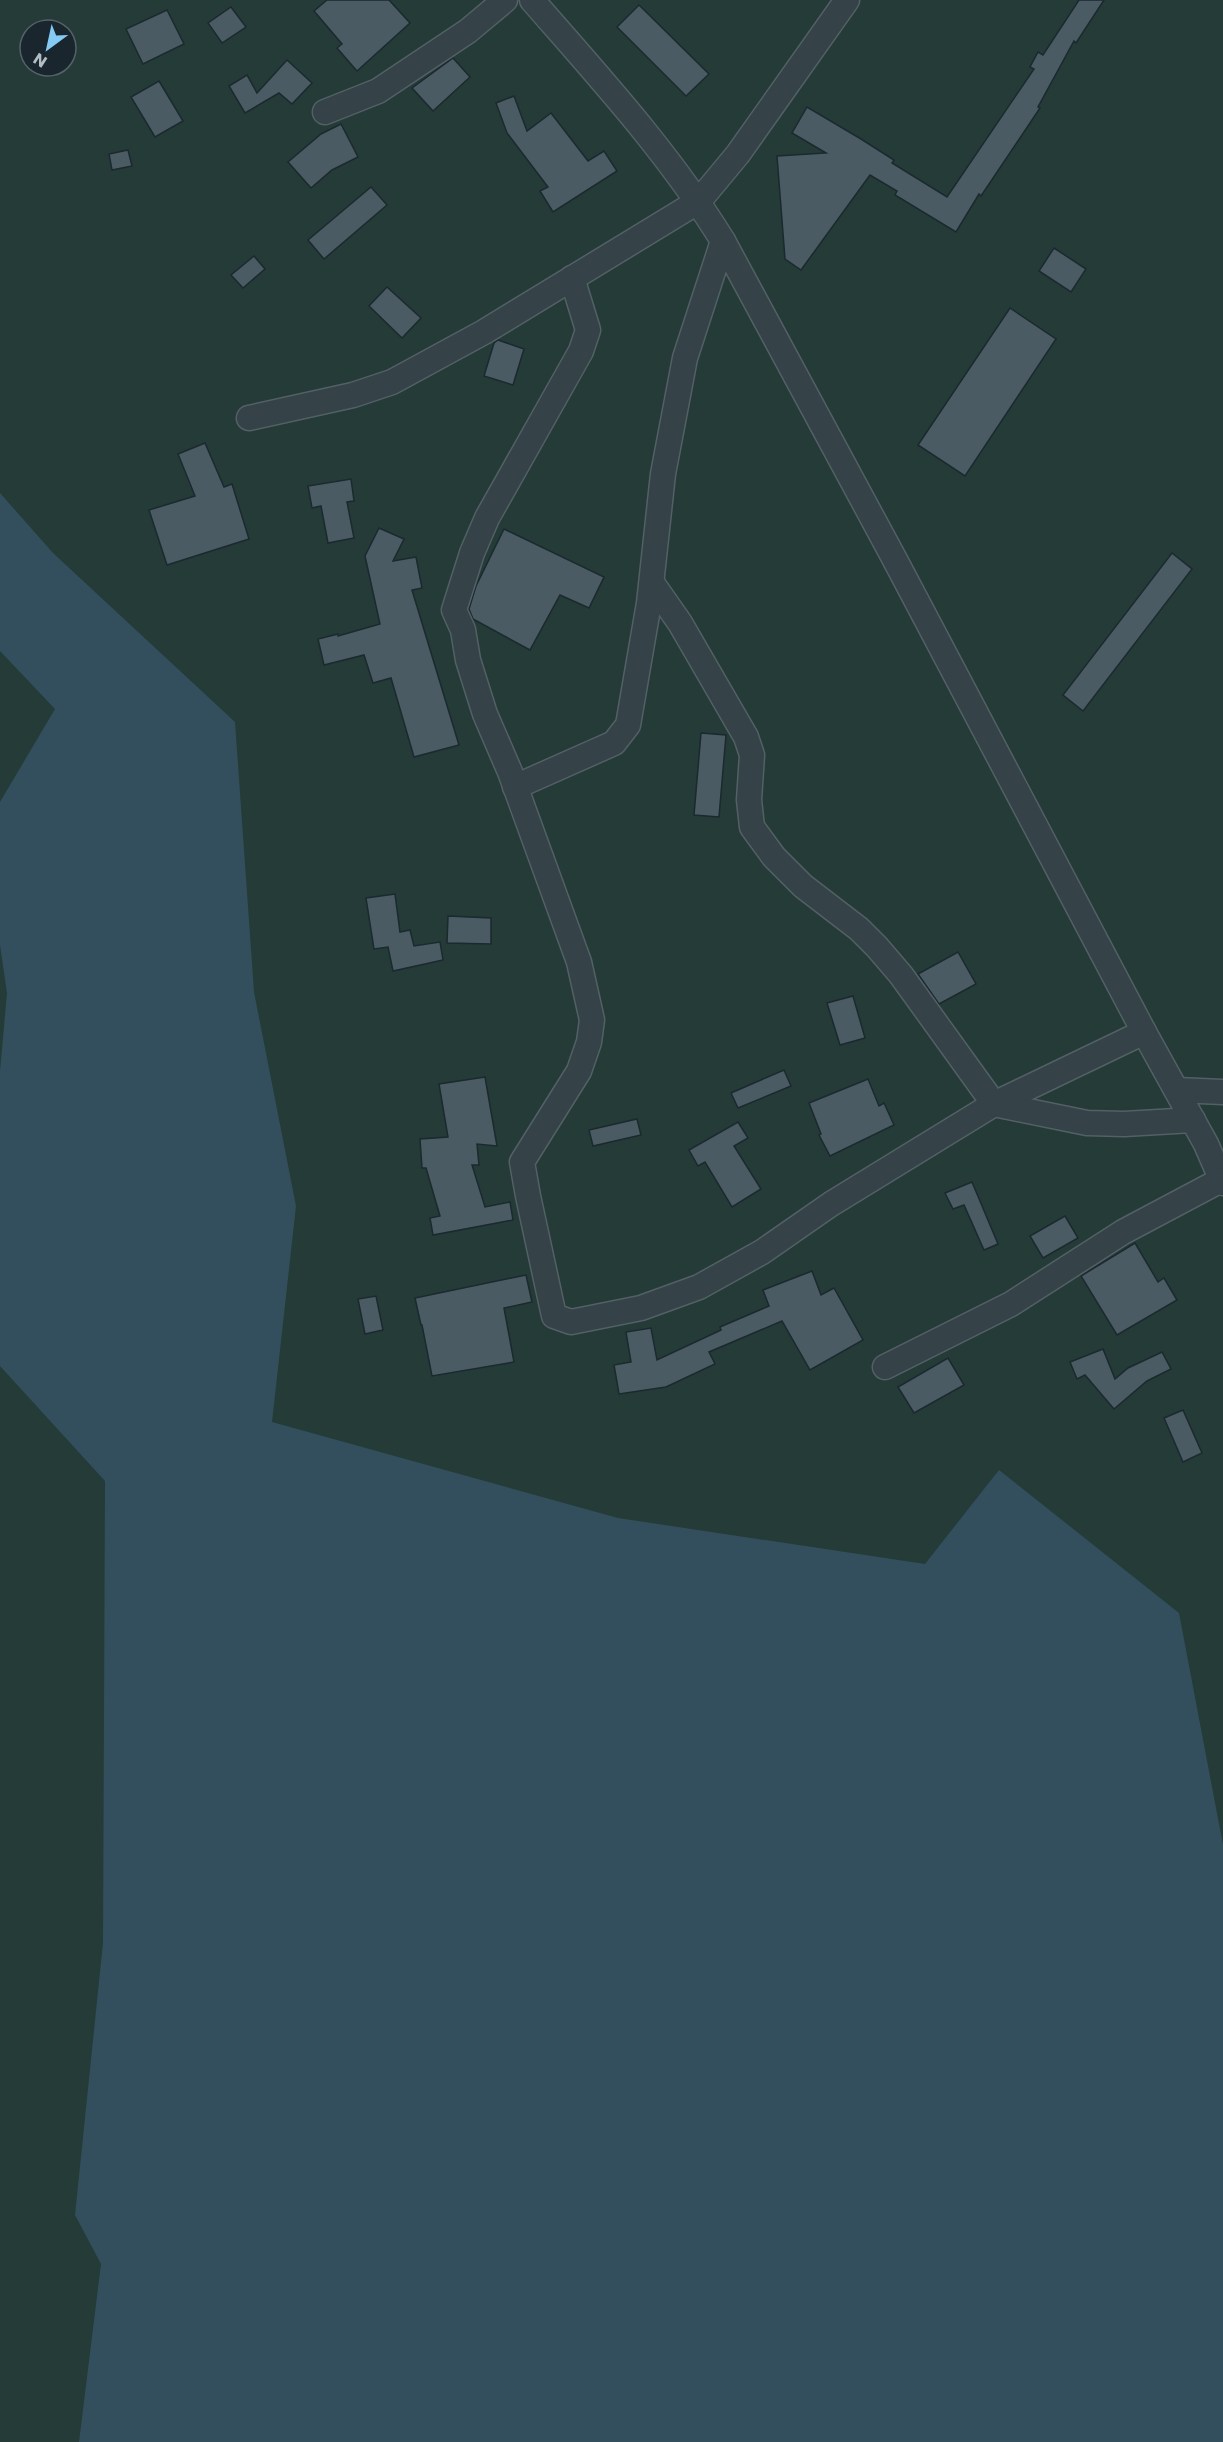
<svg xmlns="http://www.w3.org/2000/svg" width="1223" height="2442" font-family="Poppins,sans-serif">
	<rect width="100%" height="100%" fill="#213038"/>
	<path fill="#243b37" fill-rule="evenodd" d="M0,0H1223V2442H0ZM30,30H66V66H30Z"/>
	<path fill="#334f5d" d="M0,493L53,553L235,722L254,992L296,1206L272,1422L618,1518L925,1564L999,1470L1179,1613L1223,1845V2442H79L101,2264L75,2215L103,1943L105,1481L0,1366V1071L7,993L0,945V802L55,709L0,651Z"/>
	<g fill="#4a5b64" stroke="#1c292f" stroke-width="1.5">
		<path d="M327,0H389L410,23L357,71L337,48L342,44L314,11Z"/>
		<path d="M1079,0H1104L1076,43L1074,41L1038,107L1040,108L981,196L979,194L956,232L895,195L897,191L870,175L801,270L785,259L777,156L826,153L792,133L807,107L861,139L894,160L892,163L947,197L1034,69L1030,67L1038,52L1043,55Z"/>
		<path d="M639,5L709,74L686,96L617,27Z"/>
		<path d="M231,7L246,27L222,43L208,23Z"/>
		<path d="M167,10L184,44L143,64L126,29Z"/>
		<path d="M453,58L470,77L433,111L412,88Z"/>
		<path d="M287,60L312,83L292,104L279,93L245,113L229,86L247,75L257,93Z"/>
		<path d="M159,81L183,121L155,137L131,97Z"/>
		<path d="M514,96L527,131L551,113L588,161L604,151L617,171L553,212L540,191L548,187L507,133L496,103Z"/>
		<path d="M341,124L358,157L332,170L311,188L288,162L321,134Z"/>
		<path d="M128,150L132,166L112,170L109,154Z"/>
		<path d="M371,187L387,205L324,259L308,240Z"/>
		<path d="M1054,248L1086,269L1071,292L1039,271Z"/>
		<path d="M254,256L265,269L243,288L231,275Z"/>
		<path d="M387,287L421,318L402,338L369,306Z"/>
		<path d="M1010,308L1056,339L965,476L918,445Z"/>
		<path d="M498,340L524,349L513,385L484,376L494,343Z"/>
		<path d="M205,443L224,487L232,484L249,539L167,565L149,510L195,496L178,454Z"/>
		<path d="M351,479L354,501L347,502L354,538L328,543L321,506L312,508L308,486Z"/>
		<path d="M379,528L404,539L393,561L416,557L422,588L412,590L459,745L414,757L391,678L373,683L364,655L324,665L318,639L338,634V636L380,624L365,556Z"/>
		<path d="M504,529L604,577L589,608L560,595L530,650L473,619L469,609L476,586Z"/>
		<path d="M1172,553L1192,569L1083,711L1063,695Z"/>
		<path d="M701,733L726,735L719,817L694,815Z"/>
		<path d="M395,894L400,932L410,930L414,946L440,942L443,960L393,971L388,947L374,949L366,898Z"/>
		<path d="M448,916L491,918V944L447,943Z"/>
		<path d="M958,952L976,984L939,1004L918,974Z"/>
		<path d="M853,996L865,1038L840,1045L827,1003Z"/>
		<path d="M784,1070L791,1086L738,1108L731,1093Z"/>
		<path d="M485,1077L497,1146L477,1144L479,1165H472L485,1207L510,1202L513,1220L433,1235L430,1218L440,1216L426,1168H422L420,1139L448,1137L439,1084Z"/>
		<path d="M868,1079L879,1106L884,1103L894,1125L830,1156L819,1135L821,1134L809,1103Z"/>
		<path d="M637,1119L641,1135L593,1146L589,1130Z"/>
		<path d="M738,1122L748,1138L734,1146L761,1189L732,1207L705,1162L698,1166L689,1150Z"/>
		<path d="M972,1182L998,1244L984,1250L964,1205L953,1209L945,1193Z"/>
		<path d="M1065,1216L1078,1238L1043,1258L1030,1236Z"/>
		<path d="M1135,1243L1158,1282L1164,1278L1177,1300L1117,1335L1081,1276Z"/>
		<path d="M812,1271L821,1295L834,1288L863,1340L810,1370L782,1321L709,1352L715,1364L666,1387L619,1394L614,1365L631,1362L626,1332L651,1328L657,1360L721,1330L720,1327L769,1306L763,1290Z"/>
		<path d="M526,1275L532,1302L504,1308L514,1362L432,1376L422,1325H421L415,1298Z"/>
		<path d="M376,1296L383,1330L365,1334L358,1299Z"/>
		<path d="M1103,1349L1115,1379L1128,1368L1162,1352L1171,1369L1147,1381L1114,1409L1085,1375L1077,1379L1070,1362Z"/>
		<path d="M948,1358L964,1385L914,1413L898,1387Z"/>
		<path d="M1183,1410L1202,1453L1183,1462L1164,1418Z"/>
	</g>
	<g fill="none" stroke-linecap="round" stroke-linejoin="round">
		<defs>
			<g id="minor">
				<path d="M532,0C599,77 669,153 723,241L894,558L1144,1032L1206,1144L1223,1183"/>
				<path d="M325,112L378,91L468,31L505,0"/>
				<path d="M572,278L588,330L581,351L487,518L472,553L454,610L463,630L468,660L485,714L510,772L579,962L592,1020L589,1042L579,1071L522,1162L528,1196L554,1316L571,1322L641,1308L699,1287L762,1252L831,1204L994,1104L1144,1032"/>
				<path d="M249,418L353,395L392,382L484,332L699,201L738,154L847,0"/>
				<path d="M652,583L680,623L746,737L752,755L749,800L752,827L774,857L803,886L859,929L877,947L901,975L994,1104L1087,1123L1124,1124L1193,1120"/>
				<path d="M515,787L614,743L628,725L649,603L663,474L685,358L723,241"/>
				<path d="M1177,1090L1223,1092"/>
				<path d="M885,1367L1011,1304L1123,1232L1221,1180"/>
			</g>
		</defs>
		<use href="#minor" stroke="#536066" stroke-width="27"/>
		<use href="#minor" stroke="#354248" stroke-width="24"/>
	</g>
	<g transform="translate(48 48) rotate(213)"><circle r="28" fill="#1a262d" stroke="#56626a" stroke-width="1.5"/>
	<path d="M0-4.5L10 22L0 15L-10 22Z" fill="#85caf4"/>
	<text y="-9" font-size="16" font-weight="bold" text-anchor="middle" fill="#b0bdc5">N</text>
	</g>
</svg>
